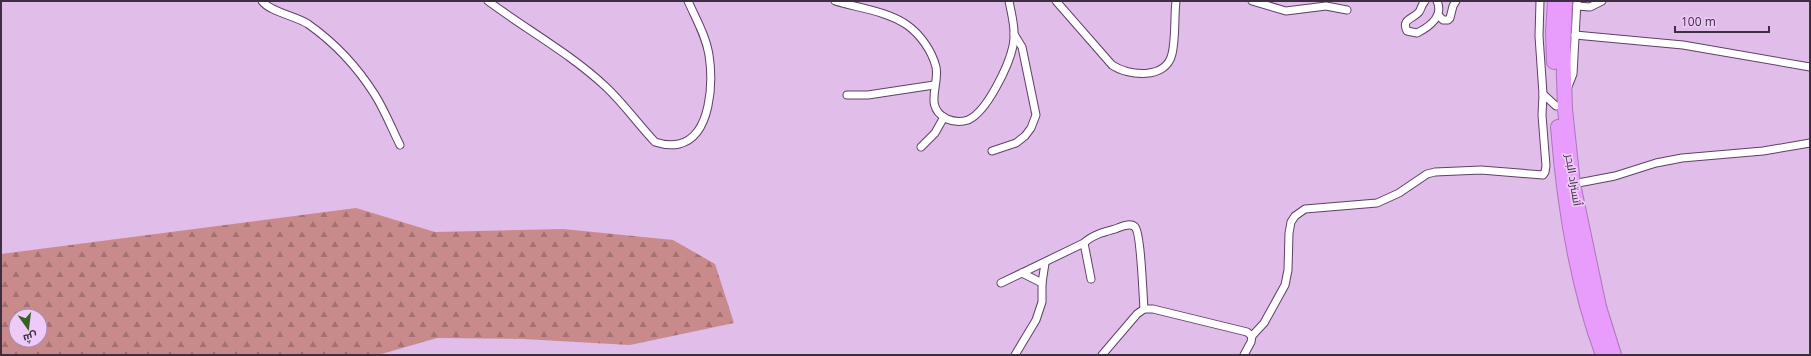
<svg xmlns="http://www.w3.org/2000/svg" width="1811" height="356" font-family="'Open Sans',Cairo,sans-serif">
	<defs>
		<pattern id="forest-firs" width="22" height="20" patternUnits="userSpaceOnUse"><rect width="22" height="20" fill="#c98a8b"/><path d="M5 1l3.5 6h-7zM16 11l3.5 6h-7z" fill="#a47173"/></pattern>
	</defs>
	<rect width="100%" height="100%" fill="#e1bdea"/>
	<path fill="url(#forest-firs)" fill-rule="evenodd" d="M356,208L435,232L563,229L673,240L715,264L734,323L630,345L523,339L437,338L378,355H1V254ZM16,316H40V340H16Z"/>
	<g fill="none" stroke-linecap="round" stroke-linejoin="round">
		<defs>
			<g id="minor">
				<path d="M262,1C270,12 296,16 308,24C335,43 358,68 375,95C385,111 392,129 400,145"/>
				<path d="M488,1C527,30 571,54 606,87C624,104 638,124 655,142C664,145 670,146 679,144C712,136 713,81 709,55C706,36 696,19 688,1"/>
				<path d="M835,1C858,8 887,11 907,25C920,34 932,51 936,67C940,85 923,107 947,119C954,122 962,122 968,120C987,112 1009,65 1013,46C1016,31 1012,16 1009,1"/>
				<path d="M1056,1L1112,65C1128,76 1166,80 1172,54C1176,37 1174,18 1176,1"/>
				<path d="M1252,1L1286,11L1326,6L1347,10"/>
				<path d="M1425,1C1422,4 1421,9 1419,12C1413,19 1401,19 1407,31L1417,33C1429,27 1444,16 1437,1"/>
				<path d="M1577,6L1590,7L1602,1"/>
				<path d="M1438,15L1443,20H1448L1450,18L1453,6L1456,1"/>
				<path d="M1575,35L1683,45L1810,67"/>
				<path d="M1567,89L1573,74L1577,1"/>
				<path d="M1543,94L1556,106"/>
				<path d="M847,95H868L934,85"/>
				<path d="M921,147L935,133L944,117"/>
				<path d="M992,151L1016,143L1025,136L1031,128L1036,115L1022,47L1014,34"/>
				<path d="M1573,184L1615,176L1656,163L1682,158L1763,151L1810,143"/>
				<path d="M1022,273L1042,283"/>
				<path d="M1091,279L1084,243C1092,235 1104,232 1115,229C1120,227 1130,222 1135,227C1141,233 1143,297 1144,309"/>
				<path d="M1001,283L1084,243"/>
				<path d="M1015,355L1036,320L1042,302V283L1045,263"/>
				<path d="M1102,355L1137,314L1144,309H1153L1247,332L1252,336"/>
				<path d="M1244,355L1251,342L1252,336L1264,323L1285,285L1288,270L1289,233L1291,222L1295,216L1305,209L1377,203L1399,193L1427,174L1435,172L1481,170L1543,175L1545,172L1546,166L1542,115L1543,94L1539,36L1540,1"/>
			</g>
			<g id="motorway">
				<path d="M1565,1L1563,46L1565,109L1573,184L1599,307L1614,355"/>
				<path d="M1554,62L1553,32L1555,1"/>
				<path d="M1558,127C1564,204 1576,283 1603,355"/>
			</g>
		</defs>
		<use href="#minor" stroke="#5f4067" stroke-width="9"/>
		<use href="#motorway" stroke="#ac76bb" stroke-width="16"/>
		<use href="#minor" stroke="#fff" stroke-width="7"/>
		<use href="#motorway" stroke="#e89dfd" stroke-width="14"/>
	</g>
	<g text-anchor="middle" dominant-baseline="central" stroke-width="3.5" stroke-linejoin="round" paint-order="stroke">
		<g font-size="11" fill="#3d2f41" stroke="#eecaf8">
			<text transform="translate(1574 180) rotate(81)">أتستراد البحر</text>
		</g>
	</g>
	<rect width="1811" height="356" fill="none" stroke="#3d2f41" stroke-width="4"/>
	<g transform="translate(28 328) rotate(166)"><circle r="19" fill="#eecaf8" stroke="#a78caf"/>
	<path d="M0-3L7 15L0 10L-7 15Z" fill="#336324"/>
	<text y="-6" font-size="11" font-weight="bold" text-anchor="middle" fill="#3d2f41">ش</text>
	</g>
	<path d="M1675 26v6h94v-6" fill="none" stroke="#3d2f41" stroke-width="2"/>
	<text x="1681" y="26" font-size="12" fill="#3d2f41" stroke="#eecaf8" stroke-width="3" paint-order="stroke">100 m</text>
</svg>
